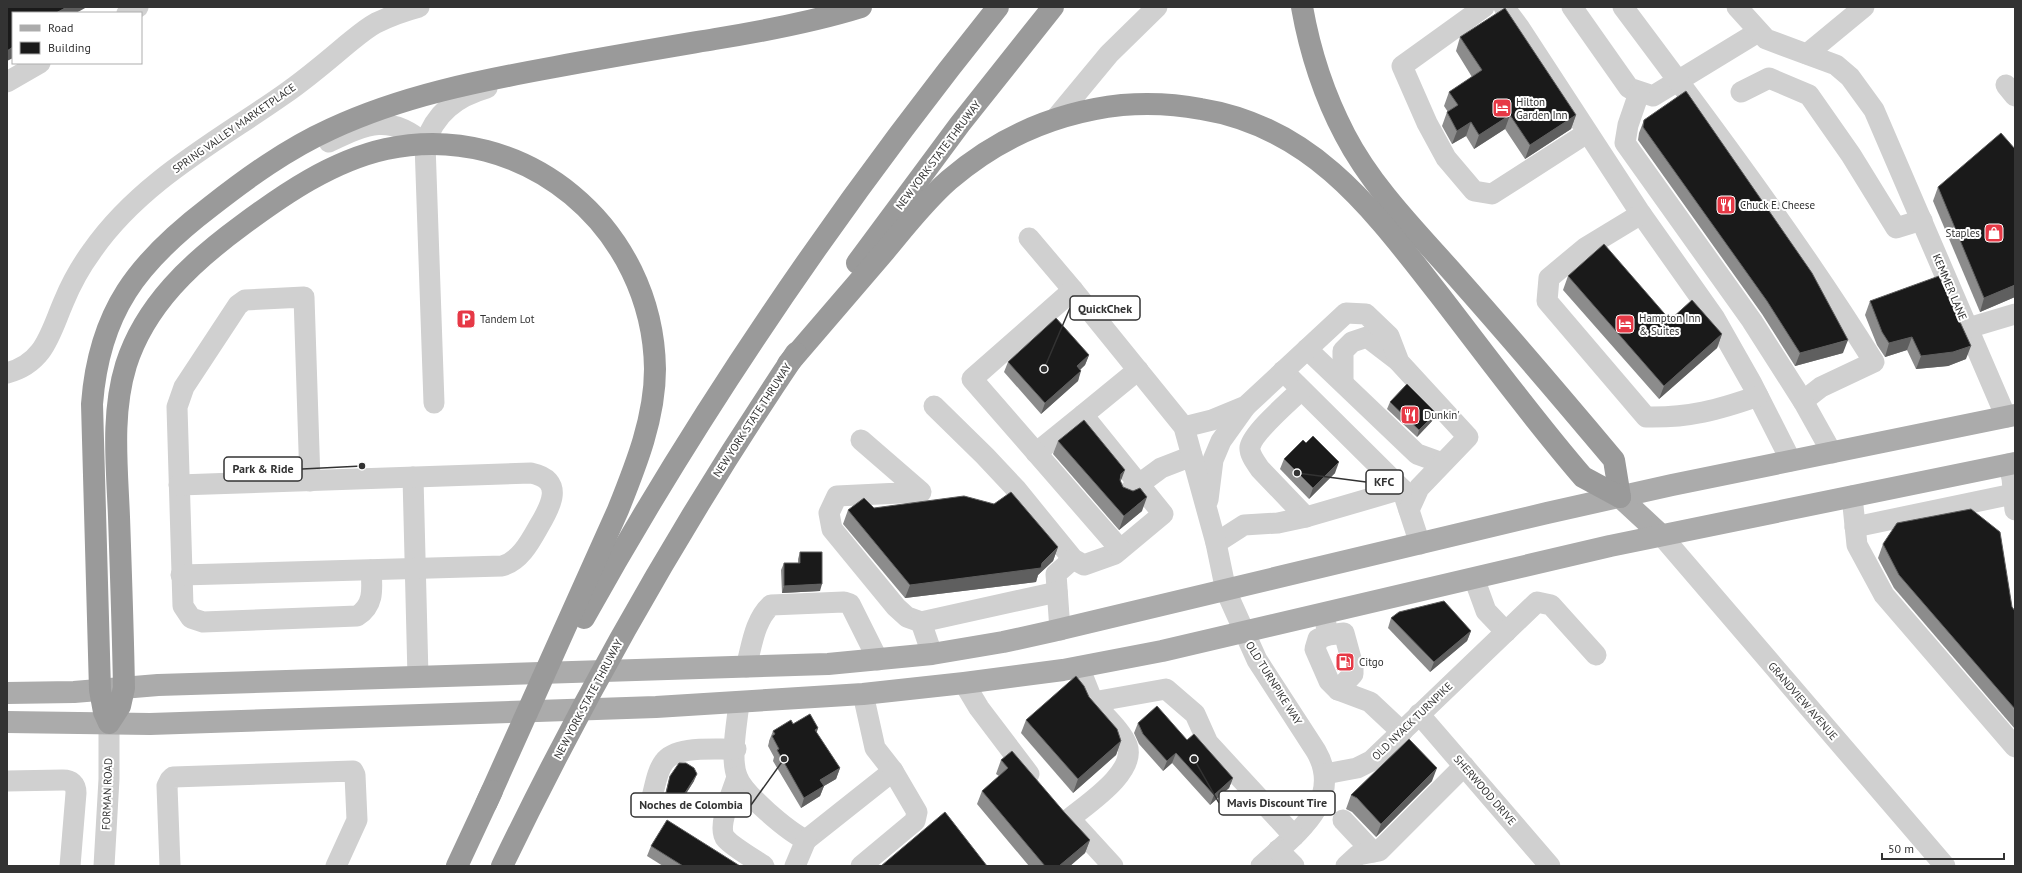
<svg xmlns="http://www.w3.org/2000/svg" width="2022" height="873" font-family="'PT Sans',sans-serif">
	<rect width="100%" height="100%" fill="#fff"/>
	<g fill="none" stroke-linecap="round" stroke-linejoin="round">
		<g stroke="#d0d0d0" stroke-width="21">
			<path d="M1484,7L1402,66L1427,123L1446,158L1474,191L1492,194L1587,133"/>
			<path d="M1504,7L1519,27L1639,211L1714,317L1752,384L1791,461"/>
			<path d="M1572,7L1629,88L1653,96L1758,32"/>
			<path d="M1623,7C1710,123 1797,239 1874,362L1821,387L1803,401"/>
			<path d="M1737,7L1766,39L1836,65L1850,77L1874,110L2006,417"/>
			<path d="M127,13L138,7"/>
			<path d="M1807,54L1864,7"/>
			<path d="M7,82L40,63"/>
			<path d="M2006,85L2015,96"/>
			<path d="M1741,92L1769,78L1809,95L1851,155L1896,228L1922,220"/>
			<path d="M1639,93L1628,125L1625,143L1752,321L1803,401L1832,453"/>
			<path d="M1056,118L1109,54L1157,7"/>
			<path d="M329,142C367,124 390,113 425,144"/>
			<path d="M1641,214L1585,248L1549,278L1547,301L1646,417C1689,418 1718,410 1758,396"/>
			<path d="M1029,238L1073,290"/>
			<path d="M1968,328L2015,314"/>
			<path d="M1307,349L1417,454L1442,463"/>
			<path d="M1283,371L1402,489L1420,544"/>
			<path d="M7,373C45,363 50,333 64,301C71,284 81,266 92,251C140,182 216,142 283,95C305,80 325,63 345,46C355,38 365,29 376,23C390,16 404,11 419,7"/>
			<path d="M1343,381V351L1352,342L1367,337L1397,360"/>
			<path d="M1301,390C1289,402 1253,432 1250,447C1249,454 1256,463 1260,469L1306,517"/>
			<path d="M434,403L425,144C435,113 456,97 487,88"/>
			<path d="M934,406L985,456L1016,489L1073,559L1084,565L1115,554L1163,514L1083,415L1138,370"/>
			<path d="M1184,427L1212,420L1246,406L1346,313L1366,314L1389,336L1399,362L1468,437L1419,488L1409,510"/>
			<path d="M861,440L921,492L837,496L829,513L832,529L896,607L907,617L921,622"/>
			<path d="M1036,453L1083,415"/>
			<path d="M2008,464L2012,478L2015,510"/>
			<path d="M413,477L418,677"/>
			<path d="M310,481L304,297L245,300L238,305L184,387L177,407L183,606L191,618L203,622L357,616C375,605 372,587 371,570"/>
			<path d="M179,485L531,473C565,480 551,506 539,526C530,542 520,561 502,566L181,575"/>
			<path d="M1127,493L1161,468L1192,456"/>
			<path d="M1852,496L1857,545L1884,595L2015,747"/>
			<path d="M1208,500L1213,460L1221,441L1246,406"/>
			<path d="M1855,527L2013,494"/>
			<path d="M1661,535L1945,866"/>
			<path d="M1216,543L1244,525L1278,523L1306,517L1402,489"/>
			<path d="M1120,549L972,379L1073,290L1184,427L1216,543L1226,591L1257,660L1316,751C1345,801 1294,835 1261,866"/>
			<path d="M1474,578L1486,611L1506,632"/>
			<path d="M1324,614L1328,635L1318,639L1315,649L1329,681L1338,690L1370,702L1402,732"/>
			<path d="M1060,630L1056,574L1073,559"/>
			<path d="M1328,635L1344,633L1353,666V674L1338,690"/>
			<path d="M932,654L921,622L1057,592"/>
			<path d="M746,667C752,646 754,621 771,605L844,602L850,604L878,660"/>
			<path d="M1079,667L1093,702L1166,689L1195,714L1208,743L1294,836"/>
			<path d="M964,683L979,708L1029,774"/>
			<path d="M739,703C737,723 730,758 737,776C743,794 789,832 806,840L893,771L875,748L863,694"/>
			<path d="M1419,714L1550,866"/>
			<path d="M1325,774L1357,768L1371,761L1537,602L1551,605L1596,655"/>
			<path d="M737,777C733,790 716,828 726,839C733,847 754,859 764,866"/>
			<path d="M7,781L63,780C71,780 76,784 76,793L70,866"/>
			<path d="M652,797C655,786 657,771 664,762C676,745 716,750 736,749"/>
			<path d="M1069,819C1087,804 1137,772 1127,745C1122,732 1108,719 1099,709"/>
			<path d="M1070,819L1113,866"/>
			<path d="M1343,820L1373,852"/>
			<path d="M1278,850L1294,866"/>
			<path d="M104,866L109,779V723"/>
			<path d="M170,866L167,786L170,780L173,777L353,771L355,775L357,820L336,866"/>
			<path d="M795,866L806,840"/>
			<path d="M861,866L915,821L917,812L893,771"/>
			<path d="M1346,866L1358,855L1379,851L1464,766"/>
		</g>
		<g stroke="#ababab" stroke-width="22">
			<path d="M1620,497L1661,535"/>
			<path d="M7,693L74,692L158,685L828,664L932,654L1003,642L1053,631L1547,513L1672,485L2015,415"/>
			<path d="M7,722L150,724L656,707L863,694L964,683L1063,670L1162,651L1610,546L2015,463"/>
		</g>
		<g stroke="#9a9a9a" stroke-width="22">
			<path d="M1302,7C1310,52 1324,95 1345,135C1372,187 1416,231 1455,275C1509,336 1562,398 1614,460L1620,497"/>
			<path d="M857,263L960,124L1053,7"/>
			<path d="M788,364C820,327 852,289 885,251C905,227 925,201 949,180C999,137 1057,112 1122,105C1148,103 1175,104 1201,109C1313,127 1373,210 1438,293C1486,355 1532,418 1583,477L1620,497"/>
			<path d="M584,618C704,402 844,199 998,7"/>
			<path d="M486,804L618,510C636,465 655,418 655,369C653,228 525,119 386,149C332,161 284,194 241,226C192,262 145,305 126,365C111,414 117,466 119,517C121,574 123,631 124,688L120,706L109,723L104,712L100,690L92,404C99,311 138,262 210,207C247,178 287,149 331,129C402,96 478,81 555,67C608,57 662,48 715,39C764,31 813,22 861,7"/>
			<path d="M457,866L492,791"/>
			<path d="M502,866C588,688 686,516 796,353"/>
		</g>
	</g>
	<g fill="#8c8c8c">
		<path d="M1460,37L1576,115L1571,129L1525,159L1505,129L1474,149L1466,136L1452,144L1442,126L1447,112H1448L1444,106L1449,92L1472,77L1456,51Z"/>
		<path d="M1644,120L1843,353L1795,366L1762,314L1638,140L1639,133Z"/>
		<path d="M1938,187L2015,297L1980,312L1933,201Z"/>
		<path d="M1568,276L1670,320L1722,334L1717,348L1659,399L1563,290Z"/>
		<path d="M1870,301L1966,359L1948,366L1916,369L1907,350L1885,357L1877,345L1865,315Z"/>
		<path d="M1089,355L1085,365L1080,370L1078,381L1041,414L1004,372L1008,362Z"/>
		<path d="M1390,402L1436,413L1433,420L1417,437L1387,409Z"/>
		<path d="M1058,441L1120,482L1123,487L1142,511L1119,530L1053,454Z"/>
		<path d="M1284,459L1335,473L1309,499L1280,469Z"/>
		<path d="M874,508L1058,547L1053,561L1038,575L1036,582L905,598L843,524L848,510Z"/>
		<path d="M1883,544L2012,607L2015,611V729L1894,588L1878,558Z"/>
		<path d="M800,552L820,591L782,593L781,570L784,563H798V559Z"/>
		<path d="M1391,618L1471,631L1467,641L1430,672L1388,628Z"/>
		<path d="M1089,697L1121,741L1116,755L1073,793L1021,733L1026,720Z"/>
		<path d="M1138,723L1187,740L1233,778L1229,788L1210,805L1172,763L1163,771L1139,744L1134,733Z"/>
		<path d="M793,724L818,728L816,733L840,768L836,779L824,786L820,796L801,808L773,761L774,757L768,746L769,742V741L773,731Z"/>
		<path d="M1001,760L1090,840L1085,853L1070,866H1029L977,804L982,791L999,776L996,774Z"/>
		<path d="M670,776L694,781L673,814L660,806L662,799L665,795L668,783Z"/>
		<path d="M1432,781L1376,837L1352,812L1346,809L1351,795Z"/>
		<path d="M651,846L740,866H663L647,856Z"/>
	</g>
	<g fill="#5f5f5f">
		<path d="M67,7H87L76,13H56Z"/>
		<path d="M13,47V58L7,61V51Z"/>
		<path d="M1510,115L1505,129L1474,149L1479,135Z"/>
		<path d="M1576,115L1571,129L1525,159L1530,145Z"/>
		<path d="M1471,122L1466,136L1452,144L1457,131Z"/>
		<path d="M2015,285V297L1980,312L1984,298Z"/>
		<path d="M1722,334L1717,348L1659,399L1664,386Z"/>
		<path d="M1912,337L1907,350L1885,357L1889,343Z"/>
		<path d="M1848,340L1843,353L1795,366L1800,353Z"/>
		<path d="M1971,346L1966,359L1948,366L1916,369L1921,356Z"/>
		<path d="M1089,355L1085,365L1073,376L1077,366Z"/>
		<path d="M1081,371L1078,381L1041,414L1045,403Z"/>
		<path d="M1436,413L1433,420L1417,437L1419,430Z"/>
		<path d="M1339,462L1335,473L1309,499L1313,488Z"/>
		<path d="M1125,470L1120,483L1121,474Z"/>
		<path d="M1147,497L1142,511L1119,530L1124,516Z"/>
		<path d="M1058,547L1053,561L1038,575L1036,582L905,598L910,585L1042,563Z"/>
		<path d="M822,584L820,591L782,593L784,586Z"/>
		<path d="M1471,631L1467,641L1430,672L1434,662Z"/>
		<path d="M818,728L815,738V730Z"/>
		<path d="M1121,741L1116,755L1073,793L1078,779Z"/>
		<path d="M1176,753L1172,763L1163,771L1167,761Z"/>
		<path d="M840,768L836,779L817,790L820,780Z"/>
		<path d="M1437,768L1432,781L1376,837L1381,824Z"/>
		<path d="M697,774L694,781L673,814L676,807Z"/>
		<path d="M1233,778L1229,788L1210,805L1214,795Z"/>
		<path d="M824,786L820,796L801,808L804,798Z"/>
		<path d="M1090,840L1085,853L1070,866H1059Z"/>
	</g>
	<g fill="#1a1a1a" stroke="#5f5f5f">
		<path d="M7,7H67L56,13H13V47L7,51Z"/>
		<path d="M1505,8L1576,115L1530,145L1510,115L1479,135L1471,122L1457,131L1447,112L1458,105L1449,92L1482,70L1460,37Z"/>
		<path d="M1686,91L1812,273L1848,340L1800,353L1767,301L1643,127L1644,120Z"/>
		<path d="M2001,133L2015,149V285L1984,298L1938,187Z"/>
		<path d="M1604,244L1670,320L1692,300L1722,334L1664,386L1568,276Z"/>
		<path d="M1939,276L1971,346L1953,352L1921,356L1912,337L1889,343L1882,332L1870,301Z"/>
		<path d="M1056,318L1089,355L1077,366L1081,371L1045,403L1008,362Z"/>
		<path d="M1407,384L1436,413L1419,430L1390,402Z"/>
		<path d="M1084,420L1125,470L1121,474L1120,480L1123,487L1133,491L1140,488L1147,497L1124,516L1058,441Z"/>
		<path d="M1313,436L1339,462L1313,488L1284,459L1303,440L1306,443Z"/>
		<path d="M1011,492L1058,547L1042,563L1041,568L910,585L848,510L864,498L874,508L964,496L994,504Z"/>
		<path d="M1971,509L2000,532L2012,607L2015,611V709L1899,575L1883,544L1897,523Z"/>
		<path d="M800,552H822V584L784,586V563H800Z"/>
		<path d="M1444,601L1471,631L1434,662L1391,618L1399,612Z"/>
		<path d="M1076,676L1084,686L1089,697L1117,729L1121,741L1078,779L1026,720Z"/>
		<path d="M1157,706L1187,740L1194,734L1233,778L1214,795L1176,753L1167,761L1143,734L1138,723Z"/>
		<path d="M810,714L818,728L815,730L840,768L820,780L824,786L804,798L777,750L779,749L772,736L775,734L773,731L791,720L793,724Z"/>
		<path d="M1409,739L1437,768L1381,824L1357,798L1351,795Z"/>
		<path d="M1012,751L1065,813L1090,840L1059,866H1045L982,791L1008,768L1001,760Z"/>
		<path d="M679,763H686L694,768L697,774L676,807L662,799L666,793L670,776Z"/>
		<path d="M945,812L987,866H881Z"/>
		<path d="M667,820L740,866H683L651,846Z"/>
	</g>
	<defs>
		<symbol id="hotel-square" viewBox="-11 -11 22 22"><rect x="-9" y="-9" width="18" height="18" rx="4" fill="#e63946" stroke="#fff"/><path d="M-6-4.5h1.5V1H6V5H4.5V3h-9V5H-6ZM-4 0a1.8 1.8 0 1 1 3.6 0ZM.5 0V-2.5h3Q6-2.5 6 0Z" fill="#fff"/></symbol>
		<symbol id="restaurant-square" viewBox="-11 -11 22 22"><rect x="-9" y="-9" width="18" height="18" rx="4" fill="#e63946" stroke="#fff"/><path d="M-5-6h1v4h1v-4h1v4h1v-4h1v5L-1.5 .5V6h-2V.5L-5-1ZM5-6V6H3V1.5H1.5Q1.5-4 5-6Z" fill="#fff"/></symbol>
		<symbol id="shop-square" viewBox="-11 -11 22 22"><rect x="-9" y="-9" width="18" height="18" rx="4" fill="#e63946" stroke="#fff"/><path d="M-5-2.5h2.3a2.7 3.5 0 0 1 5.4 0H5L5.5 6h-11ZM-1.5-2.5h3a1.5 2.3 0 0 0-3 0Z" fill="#fff"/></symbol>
		<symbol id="parking-square" viewBox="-11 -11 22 22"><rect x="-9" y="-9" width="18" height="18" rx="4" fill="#e63946" stroke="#fff"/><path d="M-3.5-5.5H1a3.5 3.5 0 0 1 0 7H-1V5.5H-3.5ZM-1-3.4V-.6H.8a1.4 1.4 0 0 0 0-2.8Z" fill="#fff"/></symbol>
		<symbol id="fuel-square" viewBox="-11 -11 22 22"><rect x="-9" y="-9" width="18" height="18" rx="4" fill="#e63946" stroke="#fff"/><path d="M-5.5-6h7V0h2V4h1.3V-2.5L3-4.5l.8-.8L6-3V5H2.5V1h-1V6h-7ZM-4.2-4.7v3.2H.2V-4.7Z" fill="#fff"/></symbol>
	</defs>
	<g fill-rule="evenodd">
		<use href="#hotel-square" x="1491" y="97" width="22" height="22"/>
		<use href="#restaurant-square" x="1715" y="194" width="22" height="22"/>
		<use href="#shop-square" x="1983" y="222" width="22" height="22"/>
		<use href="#parking-square" x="455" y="308" width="22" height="22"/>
		<use href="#hotel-square" x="1614" y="313" width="22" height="22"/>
		<use href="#restaurant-square" x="1399" y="404" width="22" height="22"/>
		<use href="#fuel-square" x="1334" y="651" width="22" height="22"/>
	</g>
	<g text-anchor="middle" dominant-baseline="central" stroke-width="4" stroke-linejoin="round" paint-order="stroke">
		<g font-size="11" fill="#333" stroke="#fff" text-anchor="start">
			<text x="1516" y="102">Hilton<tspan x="1516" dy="13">Garden Inn</tspan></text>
			<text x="1740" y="205">Chuck E. Cheese</text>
			<text x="1980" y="233" text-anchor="end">Staples</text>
			<text x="1639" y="318">Hampton Inn<tspan x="1639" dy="13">&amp; Suites</tspan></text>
			<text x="480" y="319">Tandem Lot</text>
			<text x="1424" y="415">Dunkin'</text>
			<text x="1359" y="662">Citgo</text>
		</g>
		<g font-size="11" fill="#333" stroke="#fff">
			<text transform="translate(234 128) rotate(-35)">SPRING VALLEY MARKETPLACE</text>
			<text transform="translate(938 155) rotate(-53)">NEW YORK STATE THRUWAY</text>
			<text transform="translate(1950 287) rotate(67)">KEMMER LANE</text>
			<text transform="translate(752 420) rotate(-57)">NEW YORK STATE THRUWAY</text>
			<text transform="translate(1274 683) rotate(58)">OLD TURNPIKE WAY</text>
			<text transform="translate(588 699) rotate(-62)">NEW YORK STATE THRUWAY</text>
			<text transform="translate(1803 701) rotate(49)">GRANDVIEW AVENUE</text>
			<text transform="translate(1412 721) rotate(-44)">OLD NYACK TURNPIKE</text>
			<text transform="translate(1485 790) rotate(49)">SHERWOOD DRIVE</text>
			<text transform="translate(107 794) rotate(-88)">FORMAN ROAD</text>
		</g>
	</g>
	<path fill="none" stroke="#333" stroke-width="1.5" d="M1044 369L1070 308M362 466L302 469M1297 473L1366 482M1194 759L1219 803M784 759L751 805"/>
	<g fill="#333" stroke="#fff" stroke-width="1.5">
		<circle cx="1044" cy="369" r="4"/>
		<circle cx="362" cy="466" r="4"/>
		<circle cx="1297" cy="473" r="4"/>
		<circle cx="1194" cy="759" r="4"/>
		<circle cx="784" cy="759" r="4"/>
	</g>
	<g fill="#fff" stroke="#333" stroke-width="1.5">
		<rect x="1070" y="296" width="70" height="24" rx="4"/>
		<rect x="224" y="457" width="78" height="24" rx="4"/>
		<rect x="1366" y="470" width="37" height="24" rx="4"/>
		<rect x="1219" y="791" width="116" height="24" rx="4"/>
		<rect x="631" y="793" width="120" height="24" rx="4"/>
	</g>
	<g font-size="12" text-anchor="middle" font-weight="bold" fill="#333">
		<text x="1105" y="313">QuickChek</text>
		<text x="263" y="473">Park &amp; Ride</text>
		<text x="1384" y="486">KFC</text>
		<text x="1277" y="807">Mavis Discount Tire</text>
		<text x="691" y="809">Noches de Colombia</text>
	</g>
	<rect width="2022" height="873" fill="none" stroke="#333333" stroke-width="16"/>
	<rect x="12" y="12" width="130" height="52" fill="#ffffff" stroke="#adadad"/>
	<rect x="20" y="25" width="20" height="6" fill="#ababab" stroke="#adadad"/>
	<text x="48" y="32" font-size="12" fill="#333333">Road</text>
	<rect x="20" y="42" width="20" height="12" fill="#1a1a1a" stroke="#adadad"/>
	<text x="48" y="52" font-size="12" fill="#333333">Building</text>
	<path d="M1882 853v6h122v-6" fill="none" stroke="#333333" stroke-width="2"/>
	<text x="1888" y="853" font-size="12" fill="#333333" stroke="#ffffff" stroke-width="3" paint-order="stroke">50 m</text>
</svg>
